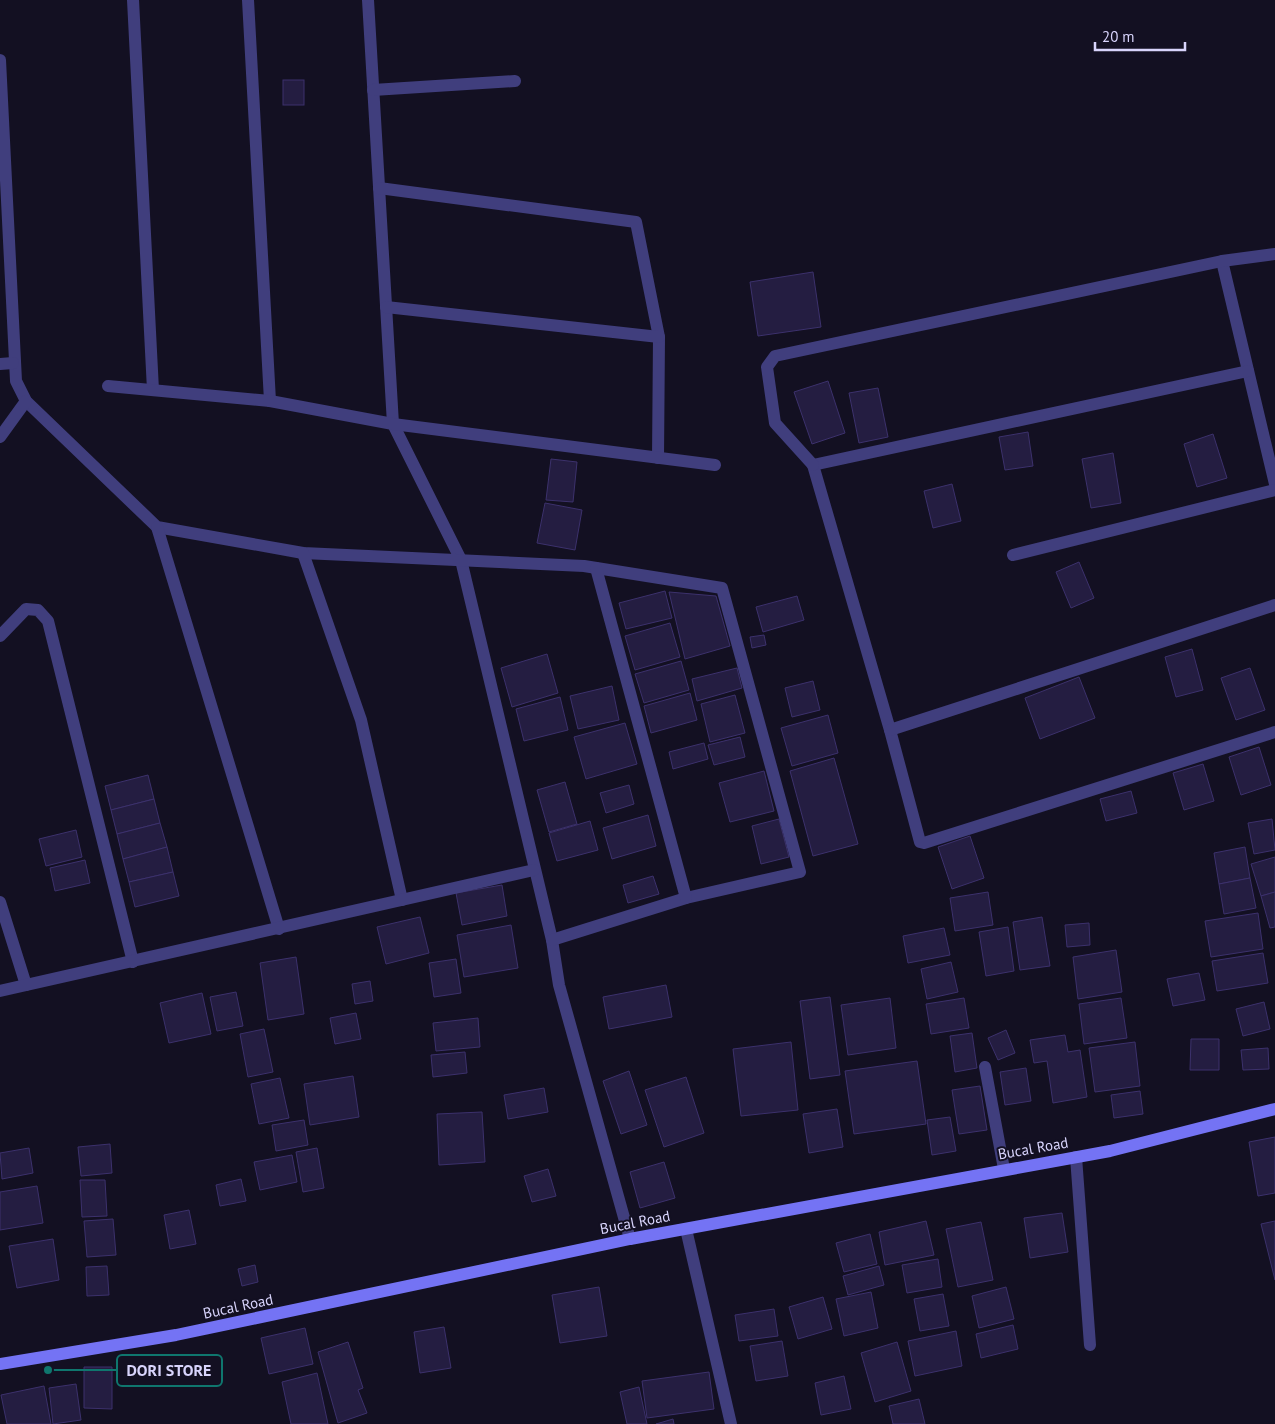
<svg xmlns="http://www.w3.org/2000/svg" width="1275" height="1424" font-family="'PT Sans',sans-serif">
	<rect width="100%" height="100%" fill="#131022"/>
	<g fill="#241d41" stroke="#3c316c">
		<rect x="283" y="80" width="21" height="25"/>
		<path d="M813,272L821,327L758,336L750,282Z"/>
		<path d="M828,381L845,433L812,444L794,392Z"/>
		<path d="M878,388L888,437L859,443L849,393Z"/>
		<path d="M1028,432L1033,466L1005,470L999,437Z"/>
		<path d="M1213,434L1227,478L1197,487L1184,444Z"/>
		<path d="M1113,453L1121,503L1091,508L1082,459Z"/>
		<path d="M551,459L577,462L573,502L546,500Z"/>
		<path d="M952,484L961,521L933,528L924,491Z"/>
		<path d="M545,503L582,510L575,550L537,543Z"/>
		<path d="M1079,562L1094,598L1071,608L1056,572Z"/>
		<path d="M665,591L672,618L626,629L619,603Z"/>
		<path d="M669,592L716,596L730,646L685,659Z"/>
		<path d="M797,596L804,620L763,632L756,607Z"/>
		<path d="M670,623L680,657L635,670L625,636Z"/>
		<path d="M764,635L766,645L752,648L750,637Z"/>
		<path d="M1192,649L1203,690L1176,697L1165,657Z"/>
		<path d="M547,654L558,693L512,707L501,668Z"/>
		<path d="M681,661L689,690L644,703L635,674Z"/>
		<path d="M737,668L742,688L697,701L692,679Z"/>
		<path d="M1250,668L1265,710L1236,720L1221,678Z"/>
		<path d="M1079,677L1095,718L1040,739L1025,698Z"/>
		<path d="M813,681L820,710L792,717L785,688Z"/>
		<path d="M612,686L619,720L578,729L570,696Z"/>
		<path d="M690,693L697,720L651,733L644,706Z"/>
		<path d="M735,695L745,733L710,742L701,704Z"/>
		<path d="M560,697L568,730L524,741L516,709Z"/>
		<path d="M828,715L838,753L792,766L781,728Z"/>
		<path d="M625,723L637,764L586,779L574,737Z"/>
		<path d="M740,737L745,757L714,765L708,745Z"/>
		<path d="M704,743L708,759L673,769L669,752Z"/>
		<path d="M1259,747L1271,785L1241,795L1229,757Z"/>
		<path d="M834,758L858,844L813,856L790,771Z"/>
		<path d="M1203,764L1214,801L1184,810L1173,773Z"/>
		<path d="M764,771L774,811L730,822L719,783Z"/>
		<path d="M148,775L154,799L111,810L105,786Z"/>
		<path d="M565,782L577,824L549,832L537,790Z"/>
		<path d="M629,785L634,804L606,813L600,793Z"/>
		<path d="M1131,791L1137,813L1106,821L1100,799Z"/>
		<path d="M154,799L160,823L117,834L111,810Z"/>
		<path d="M648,815L656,846L612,859L603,828Z"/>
		<path d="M779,819L789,857L761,864L752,826Z"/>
		<path d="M1272,819L1275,850L1254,854L1248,823Z"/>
		<path d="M590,821L598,850L557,861L549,833Z"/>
		<path d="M160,823L167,847L123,859L117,834Z"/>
		<path d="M76,830L82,857L46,866L39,839Z"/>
		<path d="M970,836L984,878L952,889L938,847Z"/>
		<path d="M167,847L173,872L129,882L123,859Z"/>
		<path d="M1245,847L1250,878L1219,884L1214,853Z"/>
		<path d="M1275,857V892L1261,896L1251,864Z"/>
		<path d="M85,860L90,883L55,891L50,868Z"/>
		<path d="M173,872L179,896L135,907L129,882Z"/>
		<path d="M653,876L659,894L628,903L623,885Z"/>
		<path d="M1250,878L1256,908L1224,914L1219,884Z"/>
		<path d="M502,885L507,916L462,925L456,893Z"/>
		<path d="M988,892L993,925L955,931L950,898Z"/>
		<path d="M1275,892V927L1270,928L1261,896Z"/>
		<path d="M1258,913L1263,949L1211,957L1205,921Z"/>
		<path d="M420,917L429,953L386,964L377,927Z"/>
		<path d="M1042,917L1050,966L1020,970L1013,922Z"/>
		<path d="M1089,923L1090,945L1067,947L1065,925Z"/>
		<path d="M511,925L518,968L464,977L457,935Z"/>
		<path d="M1008,927L1014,971L986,976L979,932Z"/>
		<path d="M944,928L950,955L908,963L903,936Z"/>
		<path d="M1116,950L1122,992L1078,999L1073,957Z"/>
		<path d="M1263,953L1268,983L1217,991L1212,961Z"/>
		<path d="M296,957L304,1014L268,1020L260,963Z"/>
		<path d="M456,959L461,993L434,997L429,963Z"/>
		<path d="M951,962L958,992L927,999L921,969Z"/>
		<path d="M1199,973L1205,1000L1173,1006L1167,979Z"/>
		<path d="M370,981L373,1001L355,1004L352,984Z"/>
		<path d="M666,985L672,1017L609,1029L603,997Z"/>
		<path d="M236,992L243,1026L217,1031L210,997Z"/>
		<path d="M202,993L211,1034L169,1043L160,1003Z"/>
		<path d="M830,997L840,1075L810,1079L800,1001Z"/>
		<path d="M890,998L896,1048L848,1055L841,1005Z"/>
		<path d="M964,998L969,1028L931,1034L926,1004Z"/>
		<path d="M1121,998L1127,1038L1084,1044L1079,1004Z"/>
		<path d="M1264,1002L1270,1029L1243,1036L1236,1009Z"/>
		<path d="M356,1013L361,1039L335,1044L330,1018Z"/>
		<path d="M478,1018L480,1047L436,1051L433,1023Z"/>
		<path d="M264,1029L273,1072L248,1077L240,1034Z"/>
		<path d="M1006,1030L1015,1053L998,1060L988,1038Z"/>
		<path d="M972,1033L977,1068L955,1072L950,1036Z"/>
		<path d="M1065,1035L1068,1052L1080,1050L1087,1097L1053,1103L1047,1061L1034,1063L1030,1040Z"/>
		<path d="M1191,1039H1219V1070H1190Z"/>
		<path d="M791,1042L798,1110L741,1116L733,1049Z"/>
		<path d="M1135,1042L1140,1086L1095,1092L1089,1048Z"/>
		<path d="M1268,1048L1269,1069L1243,1070L1241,1050Z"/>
		<path d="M465,1052L467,1073L433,1077L431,1055Z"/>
		<path d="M917,1061L926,1124L854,1134L845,1071Z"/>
		<path d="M1026,1068L1031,1101L1005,1105L1000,1072Z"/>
		<path d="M629,1071L647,1125L621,1134L603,1081Z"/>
		<path d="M353,1076L359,1117L310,1125L304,1084Z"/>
		<path d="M686,1077L704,1133L664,1147L645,1090Z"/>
		<path d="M280,1078L289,1118L259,1124L251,1084Z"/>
		<path d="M980,1086L987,1130L959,1134L952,1090Z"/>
		<path d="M544,1088L548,1112L508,1119L504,1095Z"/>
		<path d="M1140,1091L1143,1114L1114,1118L1111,1095Z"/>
		<path d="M837,1109L843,1147L809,1153L803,1114Z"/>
		<path d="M482,1112L485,1162L439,1165L437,1114Z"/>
		<path d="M950,1117L956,1151L932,1155L927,1120Z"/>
		<path d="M304,1120L308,1145L276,1151L272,1125Z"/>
		<path d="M1275,1137V1193L1258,1196L1249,1142Z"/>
		<path d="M110,1144L112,1173L81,1176L78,1147Z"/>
		<path d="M29,1148L33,1173L2,1179L0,1153Z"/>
		<path d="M317,1148L324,1188L303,1192L296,1152Z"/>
		<path d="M292,1155L297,1182L260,1190L254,1162Z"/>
		<path d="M664,1162L675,1198L640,1208L630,1172Z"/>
		<path d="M548,1169L556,1196L532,1202L524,1176Z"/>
		<path d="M241,1179L246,1201L220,1206L216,1185Z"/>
		<path d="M80,1180H105L107,1216L82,1217Z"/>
		<path d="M37,1186L43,1223L0,1230V1192Z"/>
		<path d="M189,1210L196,1244L170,1249L164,1215Z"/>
		<path d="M1062,1213L1068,1252L1030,1258L1024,1218Z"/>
		<path d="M113,1219L116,1255L87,1257L84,1221Z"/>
		<path d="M926,1221L934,1255L885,1265L879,1232Z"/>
		<path d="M1275,1221V1280L1261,1224Z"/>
		<path d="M981,1222L993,1280L958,1287L946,1229Z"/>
		<path d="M870,1234L877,1264L844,1272L836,1243Z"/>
		<path d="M53,1239L59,1280L17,1288L9,1246Z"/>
		<path d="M938,1259L942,1287L907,1293L902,1265Z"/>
		<path d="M255,1265L258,1282L242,1286L238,1269Z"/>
		<path d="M107,1266L109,1295L87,1296L86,1267Z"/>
		<path d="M879,1266L884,1285L848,1295L843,1276Z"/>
		<path d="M599,1287L607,1336L560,1343L552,1295Z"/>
		<path d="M1006,1287L1014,1319L979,1328L972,1296Z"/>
		<path d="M871,1292L878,1328L844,1336L836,1299Z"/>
		<path d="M943,1294L949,1326L920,1331L914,1299Z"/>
		<path d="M823,1297L832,1329L798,1339L789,1307Z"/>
		<path d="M774,1309L778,1336L739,1341L735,1315Z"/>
		<path d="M1013,1325L1018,1349L981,1358L976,1334Z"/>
		<path d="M444,1327L451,1368L420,1373L414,1332Z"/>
		<path d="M305,1328L313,1364L269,1374L261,1338Z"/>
		<path d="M956,1331L962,1366L915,1376L908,1341Z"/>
		<path d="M782,1341L788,1376L756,1381L750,1346Z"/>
		<path d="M348,1342L363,1388L358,1390L367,1413L338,1423L318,1352Z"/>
		<path d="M897,1342L911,1391L875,1402L861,1353Z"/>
		<path d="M84,1367H112V1409L84,1408Z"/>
		<path d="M709,1372L714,1409L647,1418L642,1381Z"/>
		<path d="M317,1373L328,1424H291L282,1382Z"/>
		<path d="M844,1376L851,1409L821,1415L815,1383Z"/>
		<path d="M76,1384L81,1420L53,1424L49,1388Z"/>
		<path d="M44,1386L51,1424H7L1,1395Z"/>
		<path d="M639,1387L647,1424H627L620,1392Z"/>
		<path d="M919,1399L925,1424H893L889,1406Z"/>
		<path d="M673,1419L674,1424H656Z"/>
	</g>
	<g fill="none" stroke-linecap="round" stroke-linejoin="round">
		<g stroke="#403e7d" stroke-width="12">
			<path d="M1076,1157L1090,1345"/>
			<path d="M686,1229L731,1424"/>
		</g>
		<g stroke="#403e7d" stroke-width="12">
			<path d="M133,0L153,390"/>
			<path d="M248,0L270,401"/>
			<path d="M368,0L393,424L461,560L552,940L559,985L630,1239"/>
			<path d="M0,60L16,381L26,401L157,527L303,553L584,566L722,588L800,872L686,898L552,940"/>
			<path d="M373,90L515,81"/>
			<path d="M379,188L636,222L659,337L658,458"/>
			<path d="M1222,261L1275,484"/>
			<path d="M386,307L659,337"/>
			<path d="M0,364L13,363"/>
			<path d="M1248,371L813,465L890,730L920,842L924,843L1275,732"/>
			<path d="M108,386L270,401L393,424L715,465"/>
			<path d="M0,437L26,401"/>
			<path d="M813,465L775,423L767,367L775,356L1222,261L1275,254"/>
			<path d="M157,527L279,929"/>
			<path d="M303,553L361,720L402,900"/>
			<path d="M1013,555L1275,490"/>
			<path d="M596,568L686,898"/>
			<path d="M0,636L26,609L38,610L48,621L133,962"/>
			<path d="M890,730L1275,605"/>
			<path d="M0,902L26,985"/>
			<path d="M0,991L534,870"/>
			<path d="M985,1067L1004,1169"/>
		</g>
		<path stroke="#7473f4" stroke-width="12" d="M0,1364L176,1335L630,1239L1110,1151L1275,1109"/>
	</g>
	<g text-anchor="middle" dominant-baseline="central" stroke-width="4" stroke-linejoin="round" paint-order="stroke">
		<g font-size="15" fill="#d8d4fc" stroke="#131022">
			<text transform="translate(1033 1148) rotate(-10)">Bucal Road</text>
			<text transform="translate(635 1222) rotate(-11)">Bucal Road</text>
			<text transform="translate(238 1306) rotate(-12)">Bucal Road</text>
		</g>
	</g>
	<path fill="none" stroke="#0f766e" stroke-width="2" d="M48 1370L117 1370"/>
	<circle fill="#0f766e" stroke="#131022" stroke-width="2" cx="48" cy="1370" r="5"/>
	<rect fill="#131022" stroke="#0f766e" stroke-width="2" x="117" y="1355" width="105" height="31" rx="5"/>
	<g font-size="16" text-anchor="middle" font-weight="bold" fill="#d8d4fc">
		<text x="169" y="1376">DORI STORE</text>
	</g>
	<path d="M1095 42v8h90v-8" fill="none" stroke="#d8d4fc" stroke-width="2.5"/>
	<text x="1102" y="42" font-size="15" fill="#d8d4fc" stroke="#131022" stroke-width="4" paint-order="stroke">20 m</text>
</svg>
